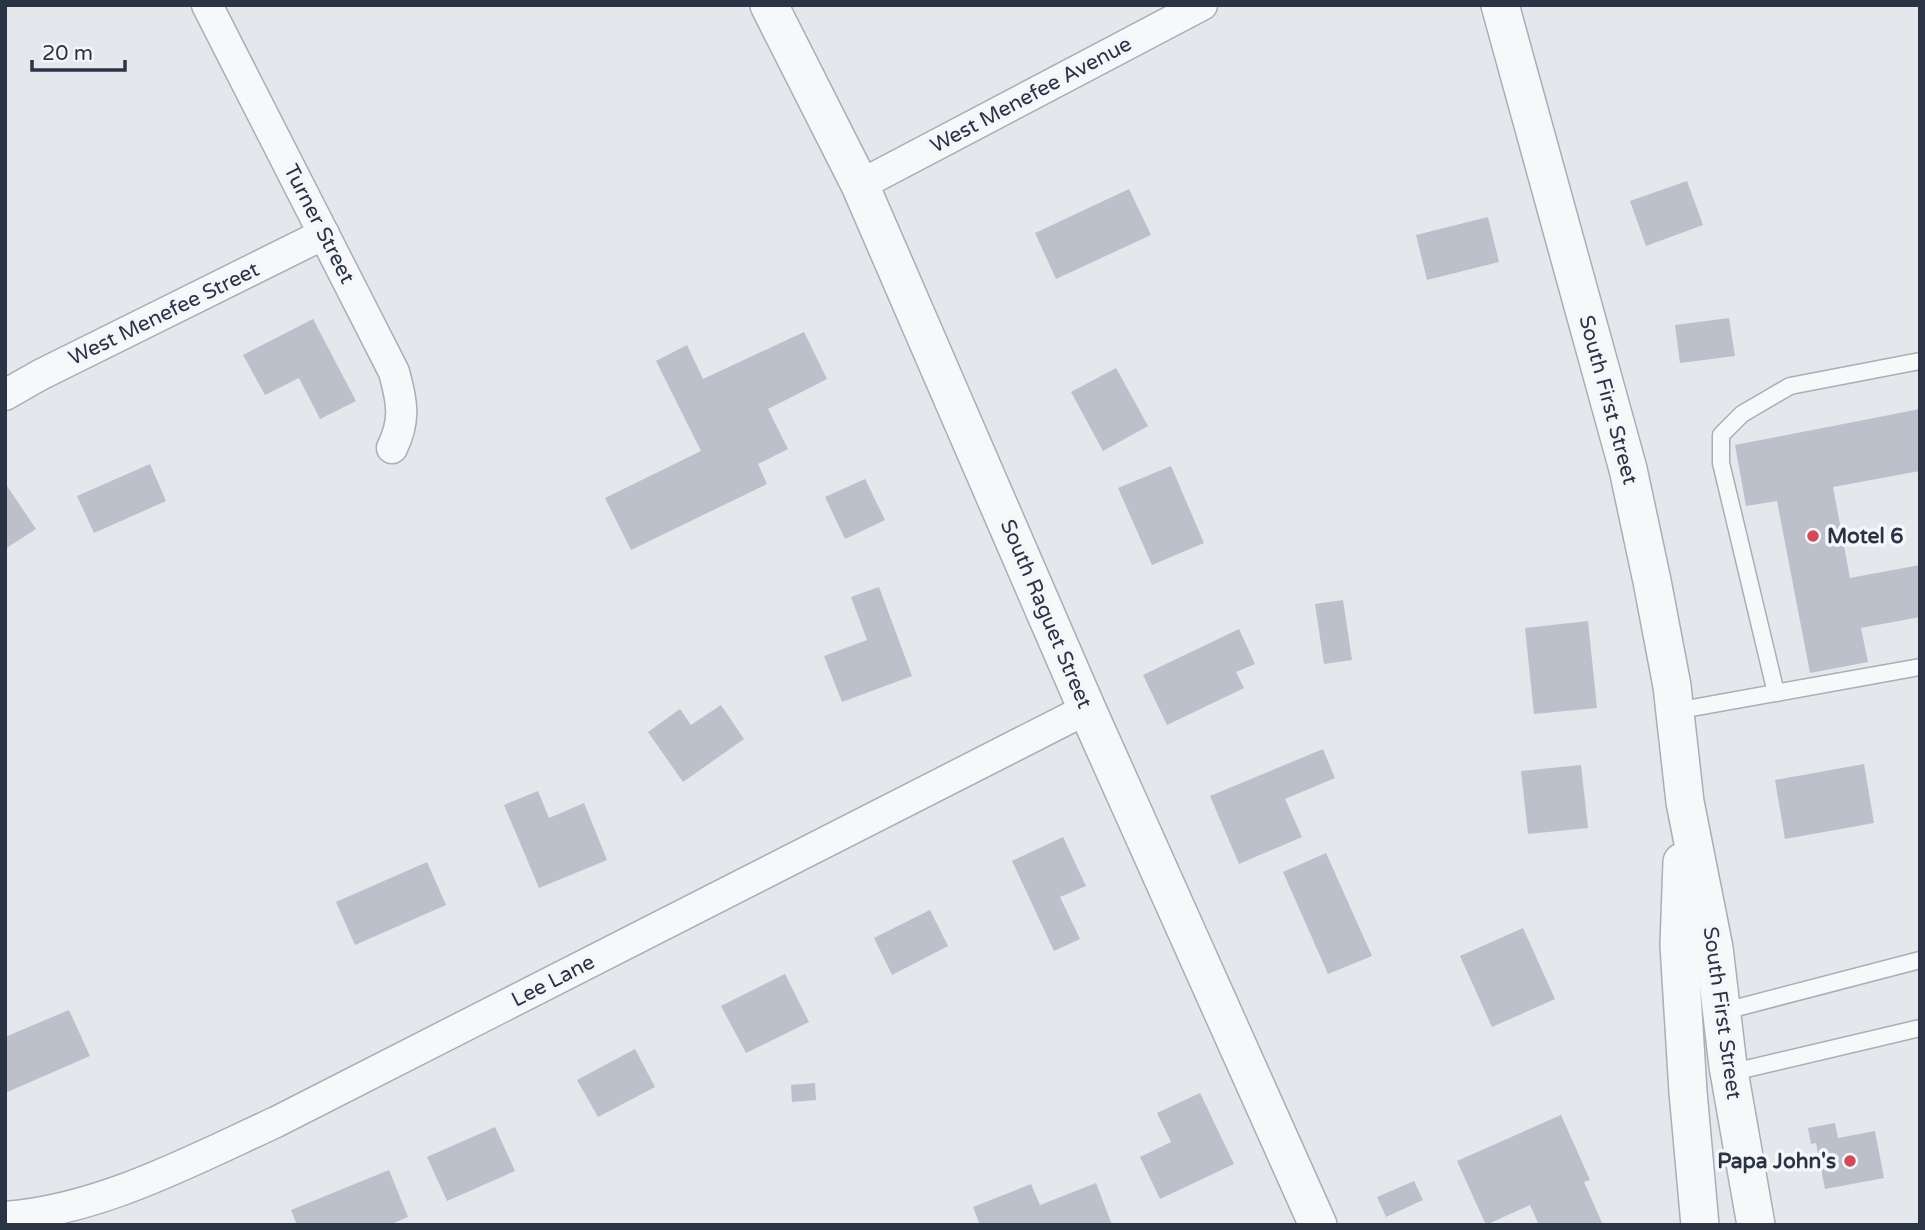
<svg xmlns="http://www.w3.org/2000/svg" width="1925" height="1230" font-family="'Varela Round',sans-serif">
	<rect width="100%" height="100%" fill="#e4e7ec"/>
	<g fill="#bbc0ca">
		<path d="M1687,181L1703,225L1646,246L1630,201Z"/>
		<path d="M1129,189L1151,235L1056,279L1035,233Z"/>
		<path d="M1488,217L1499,262L1427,280L1416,235Z"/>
		<path d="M1729,318L1735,356L1680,363L1675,325Z"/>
		<path d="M313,319L356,401L320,419L299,378L265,395L243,355Z"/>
		<path d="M804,332L827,379L768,409L788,449L758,464L767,484L631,550L605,498L701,451L656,361L687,345L703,379Z"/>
		<path d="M1116,368L1148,426L1103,451L1071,392Z"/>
		<path d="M1920,409V471L1833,487L1850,578L1920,565V617L1861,628L1868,662L1810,673L1777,501L1746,506L1735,445Z"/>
		<path d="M150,464L166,501L94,533L77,496Z"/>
		<path d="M1171,466L1204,543L1152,565L1118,488Z"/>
		<path d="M865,479L885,520L845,539L825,497Z"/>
		<path d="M7,486L36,529L5,549V488Z"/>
		<path d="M879,587L912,676L842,702L824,656L867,640L851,597Z"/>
		<path d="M1343,600L1352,660L1324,664L1315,604Z"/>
		<path d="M1588,621L1597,708L1534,714L1525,628Z"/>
		<path d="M1239,629L1255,664L1236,672L1244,688L1167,725L1143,675Z"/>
		<path d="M721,705L744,739L683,782L648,732L680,709L691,725Z"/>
		<path d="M1323,749L1335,778L1285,799L1302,837L1239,864L1210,796Z"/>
		<path d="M1864,764L1874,823L1785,839L1775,780Z"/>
		<path d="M1581,765L1588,828L1528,834L1521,771Z"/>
		<path d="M538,791L549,818L584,803L607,860L539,888L504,805Z"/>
		<path d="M1063,837L1086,886L1060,897L1080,939L1054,951L1012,861Z"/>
		<path d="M1326,853L1372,956L1328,974L1283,872Z"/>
		<path d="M427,862L446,905L355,945L336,902Z"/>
		<path d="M930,910L948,946L892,975L874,938Z"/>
		<path d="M1523,928L1555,999L1492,1027L1460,956Z"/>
		<path d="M785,974L809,1022L746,1053L721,1006Z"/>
		<path d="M69,1010L90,1056L5,1093V1037Z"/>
		<path d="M635,1049L655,1087L598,1117L577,1080Z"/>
		<path d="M815,1083L816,1100L792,1102L791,1085Z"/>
		<path d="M1200,1093L1234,1164L1160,1199L1140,1157L1171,1142L1157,1113Z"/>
		<path d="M1561,1115L1590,1180L1584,1182L1603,1225H1539L1530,1205L1486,1225L1457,1161Z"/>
		<path d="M1835,1123L1838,1138L1875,1131L1884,1178L1825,1189L1816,1143L1811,1144L1808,1128Z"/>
		<path d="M495,1127L515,1171L447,1201L427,1157Z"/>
		<path d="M389,1170L408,1217L389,1225H297L291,1210Z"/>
		<path d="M1414,1181L1423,1200L1386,1217L1377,1197Z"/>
		<path d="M1096,1183L1112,1225H980L973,1207L1031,1184L1040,1205Z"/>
	</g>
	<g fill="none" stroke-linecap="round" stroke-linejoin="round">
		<defs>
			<g id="service">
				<path d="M1776,693L1721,463V435L1742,414L1790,386L1920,361"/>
				<path d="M1675,711L1920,667"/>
				<path d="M1721,1012L1920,960"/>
				<path d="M1729,1073L1920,1028"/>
			</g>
			<g id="minor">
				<path d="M207,5L394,372C402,401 406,420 392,448"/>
				<path d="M860,185L1202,5"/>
				<path d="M5,395L40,375L324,234"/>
				<path d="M5,1217C100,1210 191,1161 276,1122L1087,709"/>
			</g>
			<g id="tertiary">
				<path d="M769,5L860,185L1087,709L1318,1225"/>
				<path d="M1500,5L1628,469L1652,581L1672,686L1685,802L1714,948L1728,1066L1756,1225"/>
				<path d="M1682,862L1679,945L1688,1092L1700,1225"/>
			</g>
		</defs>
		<use href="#service" stroke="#a9aeb7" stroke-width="19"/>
		<use href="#minor" stroke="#a9aeb7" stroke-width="33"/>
		<use href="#tertiary" stroke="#a9aeb7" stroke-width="40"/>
		<use href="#service" stroke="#f7f8fa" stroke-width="16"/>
		<use href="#minor" stroke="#f7f8fa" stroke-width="30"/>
		<use href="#tertiary" stroke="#f7f8fa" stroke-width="37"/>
	</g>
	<g fill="#d1495b" stroke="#f4f6f9" stroke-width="2.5">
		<circle cx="1813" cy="536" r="7"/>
		<circle cx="1850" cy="1161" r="7"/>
	</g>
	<g text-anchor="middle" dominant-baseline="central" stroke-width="7" stroke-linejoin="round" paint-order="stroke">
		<g font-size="21" fill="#2b3445" stroke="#f4f6f9">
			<text transform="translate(1031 95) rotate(-28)">West Menefee Avenue</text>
			<text transform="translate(319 224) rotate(63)">Turner Street</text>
			<text transform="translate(164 314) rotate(-26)">West Menefee Street</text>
			<text transform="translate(1608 400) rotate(75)">South First Street</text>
			<text transform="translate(1046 614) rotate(67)">South Raguet Street</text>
			<text transform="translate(553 981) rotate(-27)">Lee Lane</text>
			<text transform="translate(1722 1013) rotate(82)">South First Street</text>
		</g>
		<g font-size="21" font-weight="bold" fill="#2b3445" stroke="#f4f6f9" text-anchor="start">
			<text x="1827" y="536">Motel 6</text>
			<text x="1836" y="1161" text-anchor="end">Papa John's</text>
		</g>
	</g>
	<rect width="1925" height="1230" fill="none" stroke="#2b3445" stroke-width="14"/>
	<path d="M32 60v10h93v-10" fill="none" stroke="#2b3445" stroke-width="3.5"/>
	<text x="42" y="60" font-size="21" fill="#2b3445" stroke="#f4f6f9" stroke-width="5" paint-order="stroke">20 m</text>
</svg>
